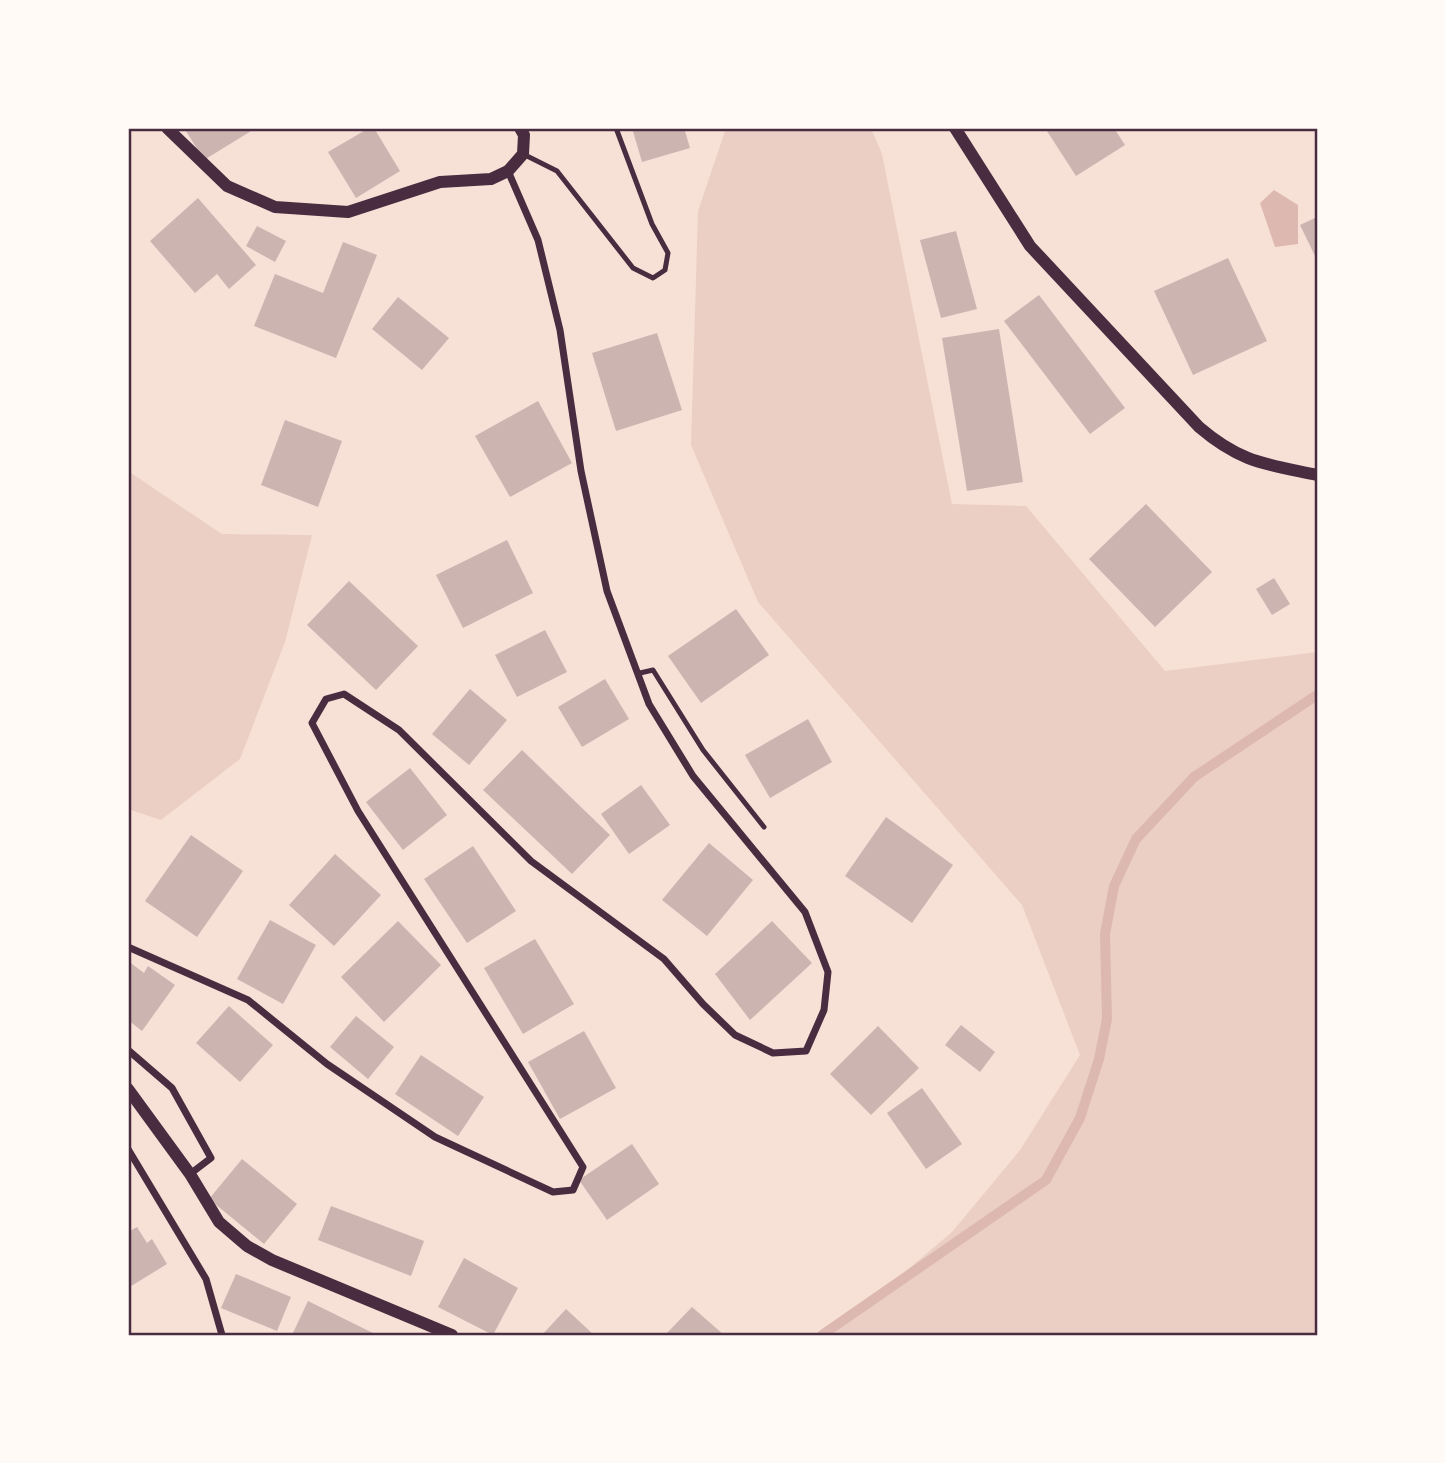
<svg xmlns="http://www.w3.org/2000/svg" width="1445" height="1463" font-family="'Exo 2',sans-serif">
	<rect width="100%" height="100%" fill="#f7e1d7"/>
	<g fill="#ebcfc5">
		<path d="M726,128H871L882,154L952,504L1026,506L1165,671L1317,652V1335L816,1334L900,1276L952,1232L1020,1150L1080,1055L1022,905L758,602L691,445L698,211Z"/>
		<path d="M128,471L222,534L312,535L285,642L240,759L161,820L128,809Z"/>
	</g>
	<path fill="#dcb8b0" d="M1274,190L1298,205V244L1275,247L1260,203Z"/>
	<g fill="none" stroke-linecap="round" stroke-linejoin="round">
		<path stroke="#dcb8b0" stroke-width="10" d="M822,1335L1046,1180L1080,1118L1099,1059L1107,1019L1105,934L1114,886L1136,839L1194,777L1317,695"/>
	</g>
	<g fill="#ccb4b1">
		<path d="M184,128H256L204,160Z"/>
		<path d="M369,128H374L400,171L356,198L328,152Z"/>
		<path d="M632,128H684L690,148L642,162Z"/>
		<path d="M1045,128H1114L1125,145L1076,176Z"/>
		<path d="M198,198L256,265L229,289L217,274L195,293L150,241Z"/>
		<path d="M1317,217V260L1300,225Z"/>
		<path d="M257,226L286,241L275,262L246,246Z"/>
		<path d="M956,231L977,309L941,318L920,240Z"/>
		<path d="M343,242L377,255L336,358L254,326L275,274L323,293Z"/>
		<path d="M1228,258L1267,341L1193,375L1154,291Z"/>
		<path d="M1039,295L1125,408L1090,434L1004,321Z"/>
		<path d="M398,297L449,338L422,370L372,329Z"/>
		<path d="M999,329L1023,482L967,491L942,338Z"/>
		<path d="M657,333L682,410L616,431L592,353Z"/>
		<path d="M538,401L572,463L510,497L475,436Z"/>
		<path d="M285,420L342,441L318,507L261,485Z"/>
		<path d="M1146,504L1212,572L1155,627L1089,559Z"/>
		<path d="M507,540L533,593L463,628L436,575Z"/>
		<path d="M1274,578L1290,604L1272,615L1256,589Z"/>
		<path d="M349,581L418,646L376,690L307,625Z"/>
		<path d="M736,609L769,655L701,703L668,656Z"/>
		<path d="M545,630L567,672L517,697L495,655Z"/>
		<path d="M605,679L629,719L582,747L558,707Z"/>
		<path d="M470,689L507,720L469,765L432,734Z"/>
		<path d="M808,719L832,762L770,798L745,755Z"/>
		<path d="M522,750L610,835L572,874L483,790Z"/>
		<path d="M410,768L447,815L403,850L366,802Z"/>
		<path d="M641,785L670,825L629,854L601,814Z"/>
		<path d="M886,817L953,865L912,923L845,876Z"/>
		<path d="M191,835L243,871L197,937L145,901Z"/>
		<path d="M709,843L753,880L707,936L662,900Z"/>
		<path d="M473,846L516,911L467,943L424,879Z"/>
		<path d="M335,854L381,895L334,946L289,905Z"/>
		<path d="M270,920L316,945L283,1004L237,979Z"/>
		<path d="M398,921L441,965L384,1022L341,977Z"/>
		<path d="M772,921L812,963L750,1020L715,974Z"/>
		<path d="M535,939L574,1004L523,1034L484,968Z"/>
		<path d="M128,961L144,973L148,966L175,985L142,1031L128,1020Z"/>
		<path d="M229,1006L273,1045L240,1082L196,1043Z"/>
		<path d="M356,1016L394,1047L368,1079L330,1047Z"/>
		<path d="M961,1025L995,1052L980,1072L945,1045Z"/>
		<path d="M878,1026L919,1068L871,1115L830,1074Z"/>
		<path d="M584,1031L616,1088L560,1119L528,1062Z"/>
		<path d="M421,1055L484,1097L458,1136L395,1094Z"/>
		<path d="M922,1088L962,1144L926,1169L887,1113Z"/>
		<path d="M632,1144L659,1184L607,1220L579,1180Z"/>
		<path d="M242,1159L297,1204L264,1244L209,1199Z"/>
		<path d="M331,1206L424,1241L411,1276L318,1240Z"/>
		<path d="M137,1227L147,1243L152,1239L167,1264L128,1288V1232Z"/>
		<path d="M464,1258L518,1288L493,1335L438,1307Z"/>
		<path d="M236,1274L291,1297L277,1331L221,1308Z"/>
		<path d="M308,1301L373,1333L372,1335H292Z"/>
		<path d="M692,1307L724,1335H665Z"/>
		<path d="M566,1309L594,1335H542Z"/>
	</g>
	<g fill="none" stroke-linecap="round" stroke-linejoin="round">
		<g stroke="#4a2c40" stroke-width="5">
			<path d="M523,154L557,171L633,268L653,278L665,270L668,253L652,224L616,128"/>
			<path d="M640,673L653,670L703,750L764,827"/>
		</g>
		<g stroke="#4a2c40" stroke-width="7">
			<path d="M128,947L248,1000L327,1064L435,1137L553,1192L573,1190L583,1167L358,811L312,723L326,699L344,694L399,730L531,861L664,959L703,1004L735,1035L773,1053L806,1051L824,1010L828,972L805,912L693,776L649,704L607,591L581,471L560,330L538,240L508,171"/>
			<path d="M128,1050L172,1088L211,1158L190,1174"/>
			<path d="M128,1149L206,1279L222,1335"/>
		</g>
		<g stroke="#4a2c40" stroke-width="12">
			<path d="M167,128L227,186L275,207L348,212L440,182L491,179L508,171L523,154L524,135L520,128"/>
			<path d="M955,128L1030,246L1199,427C1241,463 1266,464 1317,475"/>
			<path d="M128,1089L190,1174L219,1222L247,1246L272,1260L452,1335"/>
		</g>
	</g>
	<rect width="1445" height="1463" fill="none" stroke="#fffaf5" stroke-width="259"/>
	<rect x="130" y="130" width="1186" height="1204" fill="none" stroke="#4a2c40" stroke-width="2.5"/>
</svg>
